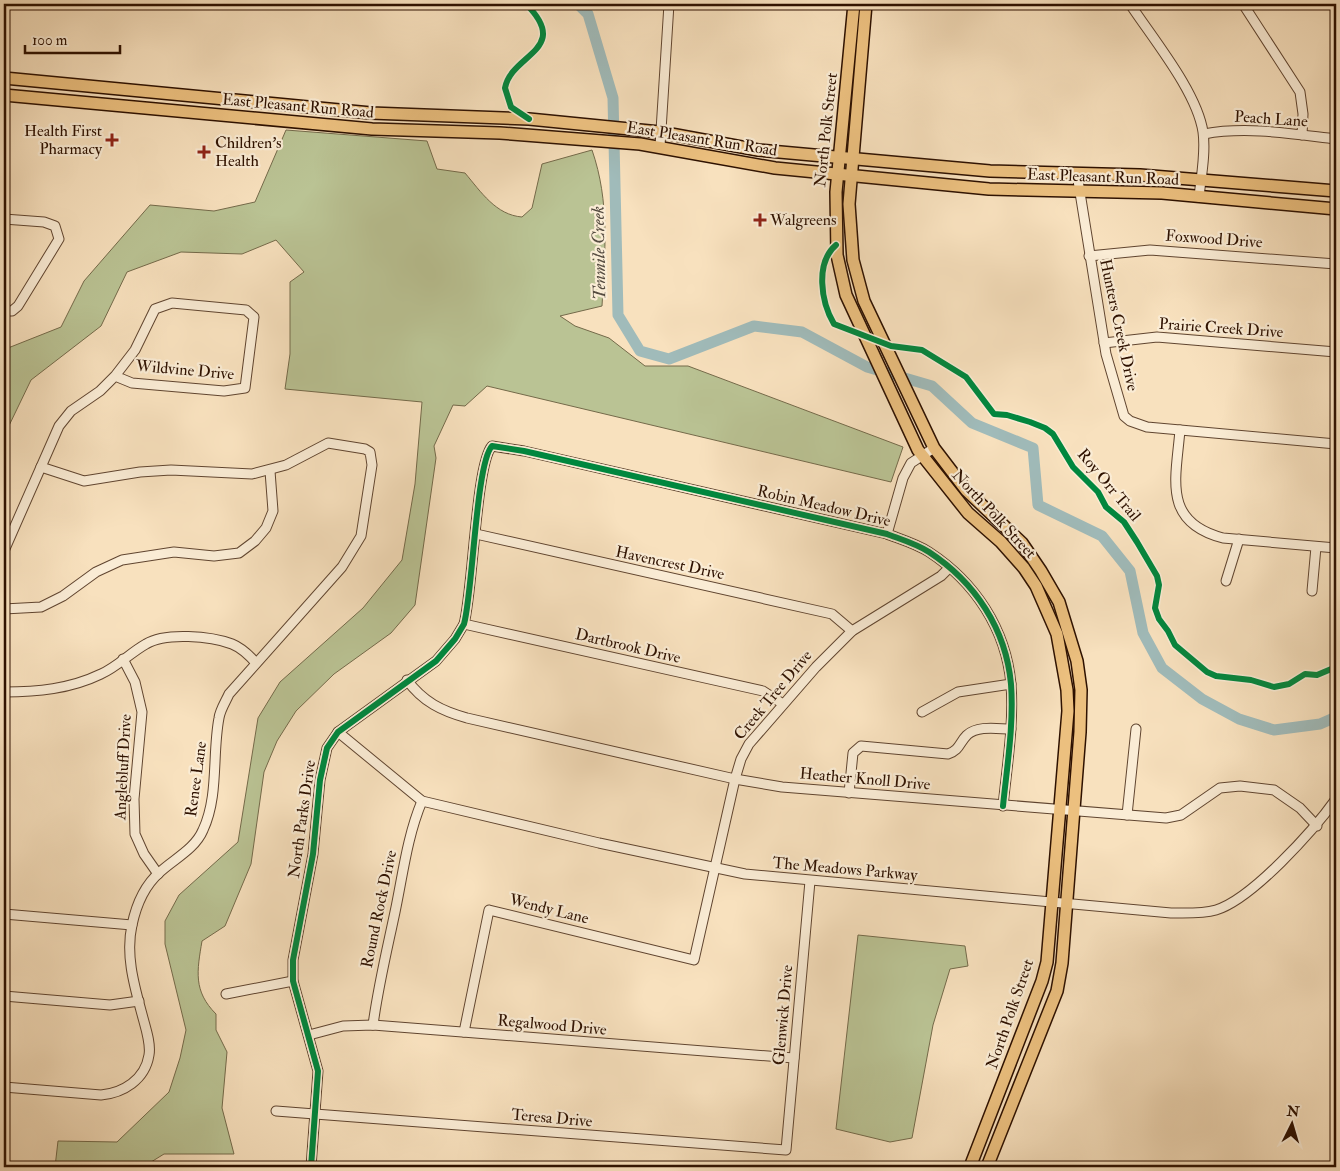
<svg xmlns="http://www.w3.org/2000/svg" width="1340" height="1171" font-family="'IM FELL Double Pica',serif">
	<rect width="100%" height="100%" fill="#f8e1be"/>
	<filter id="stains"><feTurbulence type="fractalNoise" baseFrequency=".004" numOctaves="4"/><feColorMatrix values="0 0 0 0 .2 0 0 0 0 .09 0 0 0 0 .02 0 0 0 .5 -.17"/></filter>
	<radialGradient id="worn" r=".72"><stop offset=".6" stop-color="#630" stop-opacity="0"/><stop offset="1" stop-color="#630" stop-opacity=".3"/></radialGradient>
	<g fill="#bac394" stroke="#746a4a">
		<path d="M286,130L427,141L437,169L465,173C481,192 496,215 522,217L532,208L542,164L592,150C610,202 605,252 602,306L560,316L575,326L609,338L645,366H688L903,447L891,482L487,386L465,406L453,405L434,446L436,458L415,605L391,633L334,674L296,711L277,741L264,772L251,864L225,926L202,941C197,971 193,991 216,1014V1030L227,1052L222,1108L234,1154H164L143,1167H55L58,1141L117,1142L169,1092L180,1058L186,1030L165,944V921L179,895L238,842L258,718L280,682L363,608L402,560L415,484L422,402L285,389L290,354V282L304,272L276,240L242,254L181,252L127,272L101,326L31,380L4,436V356L8,348L61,327L84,281L150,205L214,211L255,202Z"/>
		<path d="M858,935L965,946L968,966L950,969L933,1025L912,1138L890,1142L836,1129Z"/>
	</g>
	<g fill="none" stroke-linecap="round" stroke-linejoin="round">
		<path stroke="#a0bbba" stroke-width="11" d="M578,4L588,14L613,98L618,315L640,351L669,359L754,326L802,332L867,367L932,386L972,423L1033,448L1038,505L1102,536L1130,571L1143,633L1162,668L1202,699L1239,719L1274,730L1320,724L1336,717"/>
		<defs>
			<g id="minor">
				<path d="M1130,4C1153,39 1197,92 1203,132C1206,153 1201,177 1199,197"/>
				<path d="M1243,4L1300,92L1303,114L1302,135"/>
				<path d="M1204,134C1247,126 1293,134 1336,139"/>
				<path d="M660,146L669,4"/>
				<path d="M1077,174L1106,354L1124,416L1130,421L1147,427L1336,444"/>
				<path d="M4,219L44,222L55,226L59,239L18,306L12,311H4"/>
				<path d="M1089,256L1150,250L1336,264"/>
				<path d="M1104,343L1157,337L1336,352"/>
				<path d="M1180,430C1176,479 1162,522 1223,538L1336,548"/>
				<path d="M476,534L832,614L852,631"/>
				<path d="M887,534L903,478L911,463L934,448"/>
				<path d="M4,551L59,426L71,411L100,391L115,376L135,350L155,309L172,303L246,310L254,317L245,388L224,391L132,383L115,376"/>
				<path d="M1226,581L1239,539"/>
				<path d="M1312,591L1316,547"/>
				<path d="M4,609L41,607L63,596L96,572L122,560L174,552L214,556L239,553L255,541L266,528L273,511L270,471"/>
				<path d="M464,624L763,691L783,704"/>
				<path d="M123,659L135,682L142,712L134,799L135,834L144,854L158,874"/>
				<path d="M407,680C423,702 442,711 467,718L735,779L782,787L1166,818L1181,815L1220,788L1240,786L1274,790L1300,808L1317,826"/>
				<path d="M4,692C37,692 70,689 101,674C117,667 130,653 146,644C165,632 211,636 232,644C242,648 249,655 256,663"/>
				<path d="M922,712L958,692L1011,684"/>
				<path d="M338,732L422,801L599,843L745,874L1171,913C1186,913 1202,914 1216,910C1252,899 1314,830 1336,799"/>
				<path d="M849,793L853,753L861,746L948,754C960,750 959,743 967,735C978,725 998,729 1011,729"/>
				<path d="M1127,815L1136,729"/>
				<path d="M4,914L132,925"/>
				<path d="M226,994L293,981"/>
				<path d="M4,996L110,1005L139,1001"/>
				<path d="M373,1025C378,987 387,950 395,912C403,874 407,837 422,801"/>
				<path d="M464,1032L489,910L694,960L735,779L741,759L749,744L816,667L852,631L941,576L949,568"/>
				<path d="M309,1035L343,1026L373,1025L794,1058"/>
				<path d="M4,1087L101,1095C123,1093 145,1080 149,1055C151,1044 146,1029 143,1018C135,988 125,956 132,925C136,906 145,885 160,872C174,859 195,849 203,830C219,796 212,754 219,718C220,710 226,701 229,694L342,567L361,536L372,465L370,452L365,449L328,443L286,465L252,474L171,470L140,472L84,481L41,467"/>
				<path d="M276,1111L786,1150L810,881"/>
				<path d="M311,1167L318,1071L293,981V960L313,854L320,780L327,748L338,732L436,661L455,639L464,624C473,591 476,463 492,446L524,451L887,534C900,539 917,544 929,552C975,582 1006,629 1011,684C1014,724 1007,766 1003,806"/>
			</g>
			<g id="major">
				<path d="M854,4L836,192L837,255L846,295L918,450L968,513L1001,542L1024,568L1036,586L1057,634L1067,690L1068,711L1047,962L1042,981L970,1167"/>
				<path d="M866,4L849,204L853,260L864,301L934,448L966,490L1022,543L1041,571L1059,602L1077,661L1081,690L1080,732L1062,963L1057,991L987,1167"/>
				<path d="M4,78L371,113L529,119L660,132L758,150L990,171L1140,175L1336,191"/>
				<path d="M4,95L372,129L500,133L640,144L775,168L989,189L1162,193L1336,209"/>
			</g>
		</defs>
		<use href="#minor" stroke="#604530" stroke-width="11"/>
		<use href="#major" stroke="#2e1100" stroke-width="14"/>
		<use href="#minor" stroke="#faecd5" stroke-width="9"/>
		<use href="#major" stroke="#ecc07f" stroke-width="11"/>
		<defs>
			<g id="cycleway">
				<path d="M526,4C572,50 511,54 505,88L511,107L529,119"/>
				<path d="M836,245C815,263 821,302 834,324L891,346L922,350L966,377L994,414L1007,415L1030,422L1045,428L1053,434L1073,467L1098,492L1106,507L1124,522L1137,542L1157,576L1159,585L1155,608L1159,619L1168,631L1175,645L1207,672L1216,676L1251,680L1274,687L1289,684L1305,674L1317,675L1336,667"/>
				<path d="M311,1167L318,1071L293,981V960L313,854L320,780L327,748L338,732L436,661L455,639L464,624C473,591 476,463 492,446L524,451L887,534C900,539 917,544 929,552C975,582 1006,629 1011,684C1014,724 1007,766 1003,806"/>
			</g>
		</defs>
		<use href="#cycleway" stroke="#faecd5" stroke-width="9"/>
		<use href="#cycleway" stroke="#00873e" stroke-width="6"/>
	</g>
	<g fill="#8f2418" stroke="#faecd5" stroke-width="2">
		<path d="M109.5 132.5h5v5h5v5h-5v5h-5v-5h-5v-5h5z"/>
		<path d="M201.5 144.5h5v5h5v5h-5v5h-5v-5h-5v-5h5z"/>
		<path d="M757.5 212.5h5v5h5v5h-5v5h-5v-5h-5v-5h5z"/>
	</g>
	<g text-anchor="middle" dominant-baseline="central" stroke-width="4.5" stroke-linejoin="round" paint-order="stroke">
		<g font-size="16" fill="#2e1100" stroke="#faecd5">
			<text transform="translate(298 106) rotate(5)">East Pleasant Run Road</text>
			<text transform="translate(1271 119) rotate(4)">Peach Lane</text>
			<text transform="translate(826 130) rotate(-84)">North Polk Street</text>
			<text transform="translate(702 139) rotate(9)">East Pleasant Run Road</text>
			<text transform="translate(1103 177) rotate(2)">East Pleasant Run Road</text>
			<text transform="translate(1214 239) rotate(4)">Foxwood Drive</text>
			<text transform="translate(1119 325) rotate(78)">Hunters Creek Drive</text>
			<text transform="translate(1221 328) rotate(4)">Prairie Creek Drive</text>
			<text transform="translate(185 370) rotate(5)">Wildvine Drive</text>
			<text transform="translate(1109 485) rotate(50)">Roy Orr Trail</text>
			<text transform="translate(824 506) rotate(13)">Robin Meadow Drive</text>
			<text transform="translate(994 514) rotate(47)">North Polk Street</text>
			<text transform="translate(670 563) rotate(12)">Havencrest Drive</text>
			<text transform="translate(628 646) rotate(13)">Dartbrook Drive</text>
			<text transform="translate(773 695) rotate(-50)">Creek Tree Drive</text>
			<text transform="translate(123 767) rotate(-87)">Anglebluff Drive</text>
			<text transform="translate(196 779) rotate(-82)">Renee Lane</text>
			<text transform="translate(865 779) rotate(5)">Heather Knoll Drive</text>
			<text transform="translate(302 819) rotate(-82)">North Parks Drive</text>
			<text transform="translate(845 869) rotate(5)">The Meadows Parkway</text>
			<text transform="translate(379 909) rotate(-78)">Round Rock Drive</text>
			<text transform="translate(549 909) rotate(14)">Wendy Lane</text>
			<text transform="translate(1010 1014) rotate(-71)">North Polk Street</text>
			<text transform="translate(783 1015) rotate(-85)">Glenwick Drive</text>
			<text transform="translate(552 1025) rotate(5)">Regalwood Drive</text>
			<text transform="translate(552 1118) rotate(5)">Teresa Drive</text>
		</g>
		<g font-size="16" fill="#2e1100" stroke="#faecd5" text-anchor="start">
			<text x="102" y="131" text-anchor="end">Health First<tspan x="102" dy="18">Pharmacy</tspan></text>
			<text x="215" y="143">Children's<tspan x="215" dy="18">Health</tspan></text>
			<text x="770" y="220">Walgreens</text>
		</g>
		<g font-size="18" font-style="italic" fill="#564c41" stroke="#faecd5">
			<text transform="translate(599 253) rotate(-91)">Tenmile Creek</text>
		</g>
	</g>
	<rect width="1340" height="1171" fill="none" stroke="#f8e1be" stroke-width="20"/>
	<rect x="5" y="5" width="1330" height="1161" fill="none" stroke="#2e1100" stroke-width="2.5"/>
	<rect x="10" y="10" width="1320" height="1151" fill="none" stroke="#2e1100"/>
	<g transform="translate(1292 1124) rotate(5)" stroke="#faecd5" stroke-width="4" paint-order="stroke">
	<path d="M0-4L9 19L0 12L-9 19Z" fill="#2e1100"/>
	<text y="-8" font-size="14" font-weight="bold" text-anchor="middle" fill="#2e1100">N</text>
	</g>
	<path d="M25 45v8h95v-8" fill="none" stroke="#2e1100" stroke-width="2.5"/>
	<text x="32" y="45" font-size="15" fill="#2e1100" stroke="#faecd5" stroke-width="4" paint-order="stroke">100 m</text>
	<rect width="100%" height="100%" filter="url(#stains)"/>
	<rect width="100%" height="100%" fill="url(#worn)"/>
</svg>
